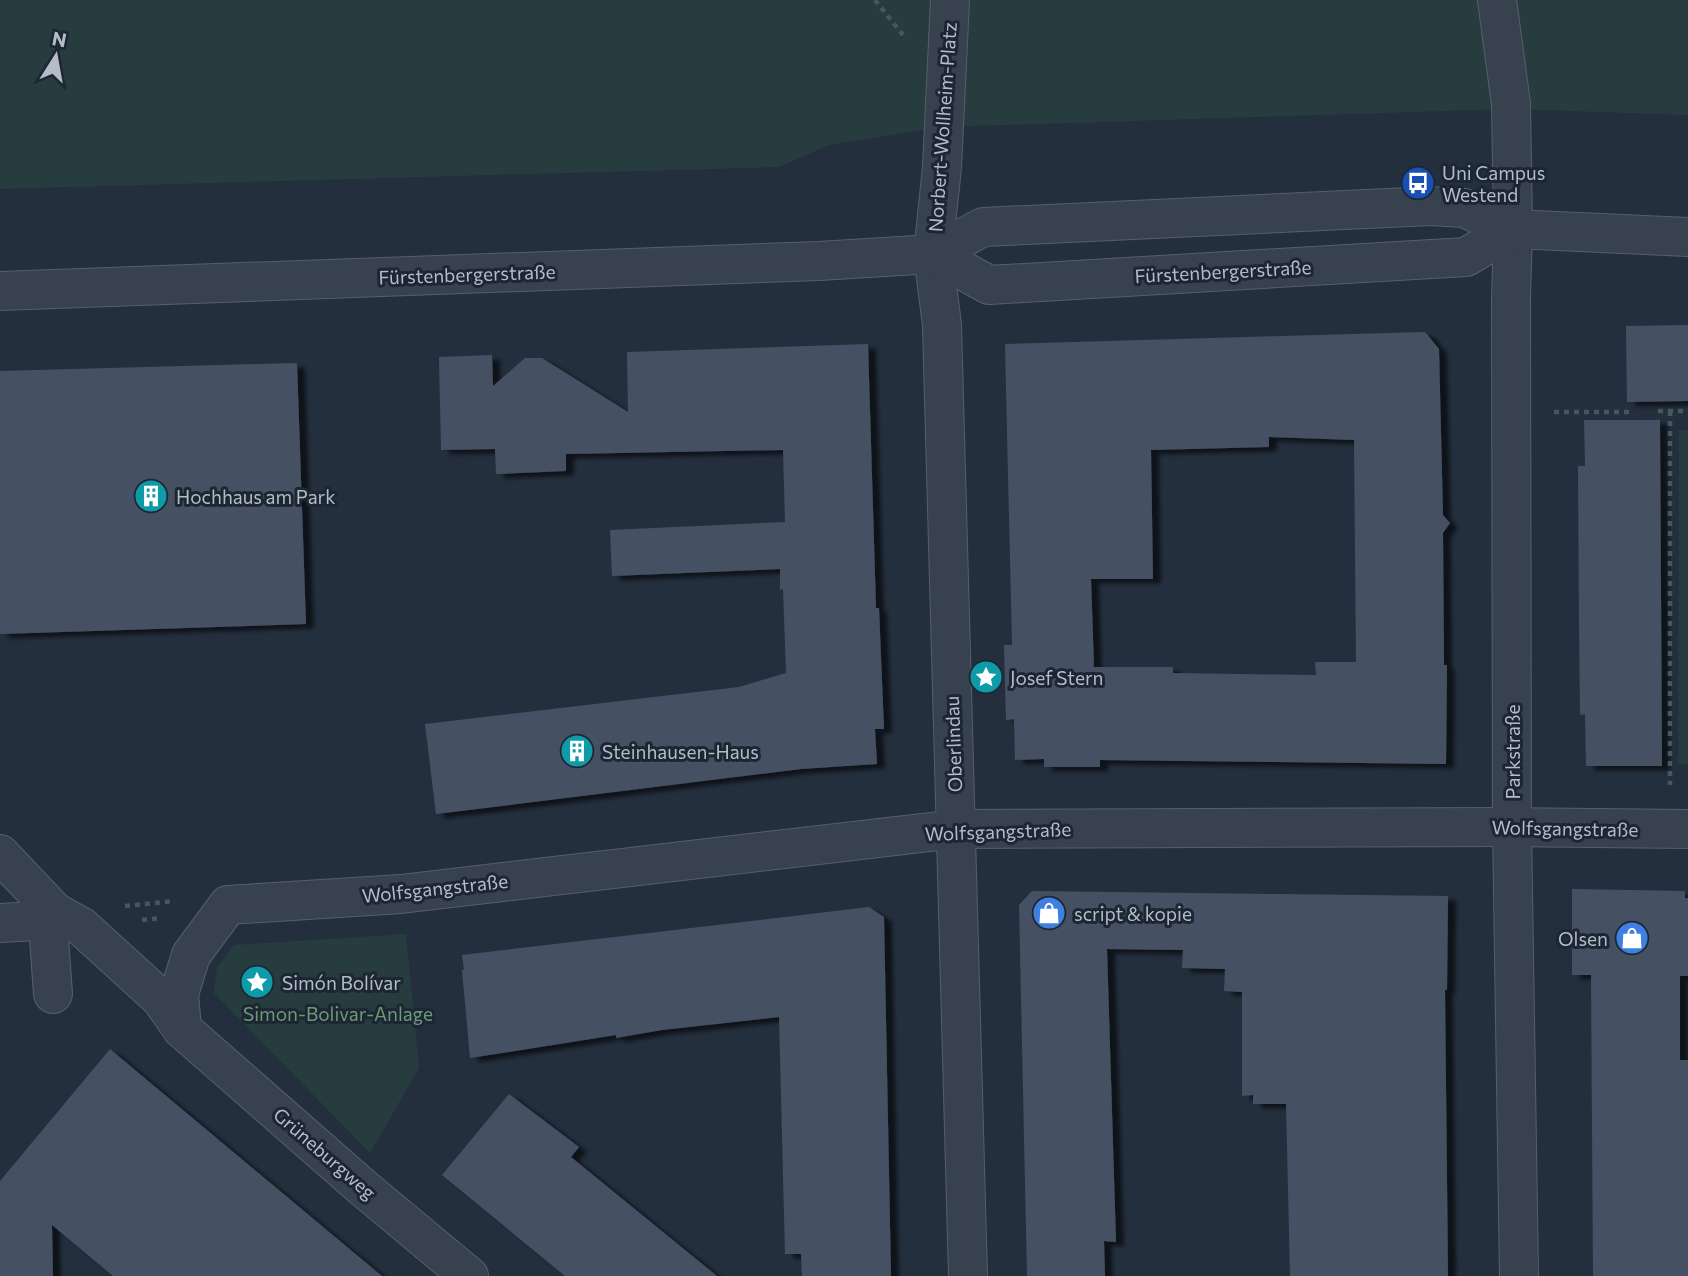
<svg xmlns="http://www.w3.org/2000/svg" width="1688" height="1276" font-family="Commissioner,sans-serif">
	<defs>
		<filter id="shadow"><feDropShadow dx="8" dy="4.5" stdDeviation="2" flood-color="#0009"/></filter>
	</defs>
	<rect width="100%" height="100%" fill="#242f3e"/>
	<g fill="#263c3f">
		<path d="M0,0H1688V115L1511,109L942,127L829,145L779,167L0,189Z"/>
		<path d="M1679,430H1688V764H1678Z"/>
		<path d="M406,934L419,1068L370,1153L214,993L217,967L234,945Z"/>
	</g>
	<g fill="#455162" fill-rule="evenodd" filter="url(#shadow)">
		<path d="M1688,325V401L1627,402L1626,326Z"/>
		<path d="M1425,332L1439,349L1443,515L1450,523L1443,533L1444,665H1447L1446,764L1100,760V767H1044V759L1015,760L1014,719L1006,720L1004,645H1012L1005,344ZM1269,437L1354,440L1356,662H1315L1316,675L1173,673V667H1094L1091,579H1153L1151,450L1269,447Z"/>
		<path d="M868,344L876,608H879L884,729H875L877,764L801,769L436,814L425,724L739,687L786,673L783,589L780,590V569L612,576L610,530L785,522L783,450L566,454V471L496,474L495,449L441,450L439,357L492,355L493,386L525,358H542L628,412L627,352Z"/>
		<path d="M297,363L306,624L0,634V371Z"/>
		<path d="M1584,420H1660L1662,766H1586L1585,714L1580,715L1579,625L1578,466H1585Z"/>
		<path d="M1572,889L1685,891V898H1688V976H1680V1060H1688V1276H1593L1591,975H1572Z"/>
		<path d="M1032,891L1448,896L1447,990H1445L1448,1276H1290L1286,1104H1253V1095L1242,1096V992L1224,991L1225,969L1182,968L1183,950L1107,949L1116,1242L1104,1241L1105,1276H1027L1019,905Z"/>
		<path d="M869,907L884,917L891,1276H802L801,1254H785L779,1017L662,1030L616,1038V1035L470,1058L462,970H464L462,955Z"/>
		<path d="M110,1049L189,1115L382,1276H113L52,1225L53,1276H0V1181Z"/>
		<path d="M509,1094L579,1147L571,1157L717,1276H565L442,1175Z"/>
	</g>
	<g fill="none" stroke-linecap="round" stroke-linejoin="round">
		<defs>
			<g id="minor">
				<path d="M950,0L942,167L933,254L942,325L968,1276"/>
				<path d="M1497,0L1511,104L1513,229L1511,299L1512,827L1519,1276"/>
				<path d="M933,254L989,285L1466,257L1513,229"/>
				<path d="M0,291L819,261L933,254L983,227L1431,206L1464,208L1513,229L1688,237"/>
				<path d="M0,854L55,912L82,927L161,999L182,1029L361,1186L469,1276"/>
				<path d="M0,923L35,921L55,912"/>
				<path d="M53,994L49,938L55,912"/>
				<path d="M182,1029L179,994L191,955L228,905L401,894L956,829L1512,827L1688,829"/>
			</g>
		</defs>
		<use href="#minor" stroke="#565f6c" stroke-width="40"/>
		<g stroke="#44595c" stroke-width="4.5" stroke-dasharray="5 5" stroke-linecap="butt">
			<path d="M875,0L903,35"/>
			<path d="M1658,411H1688"/>
			<path d="M1670,411V785"/>
			<path d="M1554,412H1630"/>
			<path d="M125,906L175,901"/>
			<path d="M142,920L161,918"/>
		</g>
		<use href="#minor" stroke="#38414e" stroke-width="38"/>
	</g>
	<defs>
		<symbol id="bus-disc" viewBox="-11 -11 22 22"><circle r="9.5" fill="#1a4fb4" stroke="#1d2633"/><path d="M-5-6H5V4H4V6H2V4H-2V6H-4V4H-5ZM-3.5-4V0h7V-4ZM-3.5 1.2v1.5H-2V1.2ZM2 1.2v1.5H3.5V1.2Z" fill="#fff"/></symbol>
		<symbol id="building-disc" viewBox="-11 -11 22 22"><circle r="9.5" fill="#0f9aa8" stroke="#1d2633"/><path d="M-4-6H4V6H1V3H-1V6H-4ZM-2.5-4.3h1.7v1.8h-1.7ZM.8-4.3h1.7v1.8H.8ZM-2.5-1h1.7V.8h-1.7ZM.8-1h1.7V.8H.8Z" fill="#fff"/></symbol>
		<symbol id="sight-disc" viewBox="-11 -11 22 22"><circle r="9.5" fill="#0f9aa8" stroke="#1d2633"/><path d="M0-6L1.8-2.2L6-1.7L2.9 1.2L3.7 5.4L0 3.3L-3.7 5.4L-2.9 1.2L-6-1.7L-1.8-2.2Z" fill="#fff"/></symbol>
		<symbol id="shop-disc" viewBox="-11 -11 22 22"><circle r="9.5" fill="#3f7fe0" stroke="#1d2633"/><path d="M-5-2.5h2.3a2.7 3.5 0 0 1 5.4 0H5L5.5 6h-11ZM-1.5-2.5h3a1.5 2.3 0 0 0-3 0Z" fill="#fff"/></symbol>
	</defs>
	<g fill-rule="evenodd">
		<use href="#bus-disc" x="1399" y="164" width="38" height="38"/>
		<use href="#building-disc" x="132" y="477" width="38" height="38"/>
		<use href="#sight-disc" x="967" y="658" width="38" height="38"/>
		<use href="#building-disc" x="558" y="732" width="38" height="38"/>
		<use href="#shop-disc" x="1030" y="894" width="38" height="38"/>
		<use href="#shop-disc" x="1613" y="919" width="38" height="38"/>
		<use href="#sight-disc" x="238" y="963" width="38" height="38"/>
	</g>
	<g text-anchor="middle" dominant-baseline="central" stroke-width="6" stroke-linejoin="round" paint-order="stroke">
		<g font-size="19" fill="#b4bcc9" stroke="#1d2633">
			<text transform="translate(942 127) rotate(-86)">Norbert-Wollheim-Platz</text>
			<text transform="translate(1223 271) rotate(-3)">Fürstenbergerstraße</text>
			<text transform="translate(467 274) rotate(-2)">Fürstenbergerstraße</text>
			<text transform="translate(953 744) rotate(-92)">Oberlindau</text>
			<text transform="translate(1512 752) rotate(-90)">Parkstraße</text>
			<text transform="translate(1565 828) rotate(1)">Wolfsgangstraße</text>
			<text transform="translate(998 831) rotate(-2)">Wolfsgangstraße</text>
			<text transform="translate(435 888) rotate(-6)">Wolfsgangstraße</text>
			<text transform="translate(325 1153) rotate(41)">Grüneburgweg</text>
		</g>
		<g font-size="19" fill="#b4bcc9" stroke="#1d2633" text-anchor="start">
			<text x="1442" y="172">Uni Campus<tspan x="1442" dy="22">Westend</tspan></text>
			<text x="176" y="496">Hochhaus am Park</text>
			<text x="1010" y="677">Josef Stern</text>
			<text x="602" y="751">Steinhausen-Haus</text>
			<text x="1074" y="913">script &amp; kopie</text>
			<text x="1608" y="938" text-anchor="end">Olsen</text>
			<text x="282" y="982">Simón Bolívar</text>
		</g>
		<g font-size="19" fill="#6b9a76" stroke="#1d2633">
			<text x="338" y="1013">Simon-Bolivar-Anlage</text>
		</g>
	</g>
	<g transform="translate(56 56) rotate(11)" stroke="#1d2633" stroke-width="5" paint-order="stroke">
	<path d="M0-5L12 26L0 18L-12 26Z" fill="#b4bcc9"/>
	<text y="-10" font-size="19" font-weight="bold" text-anchor="middle" fill="#b4bcc9">N</text>
	</g>
</svg>
